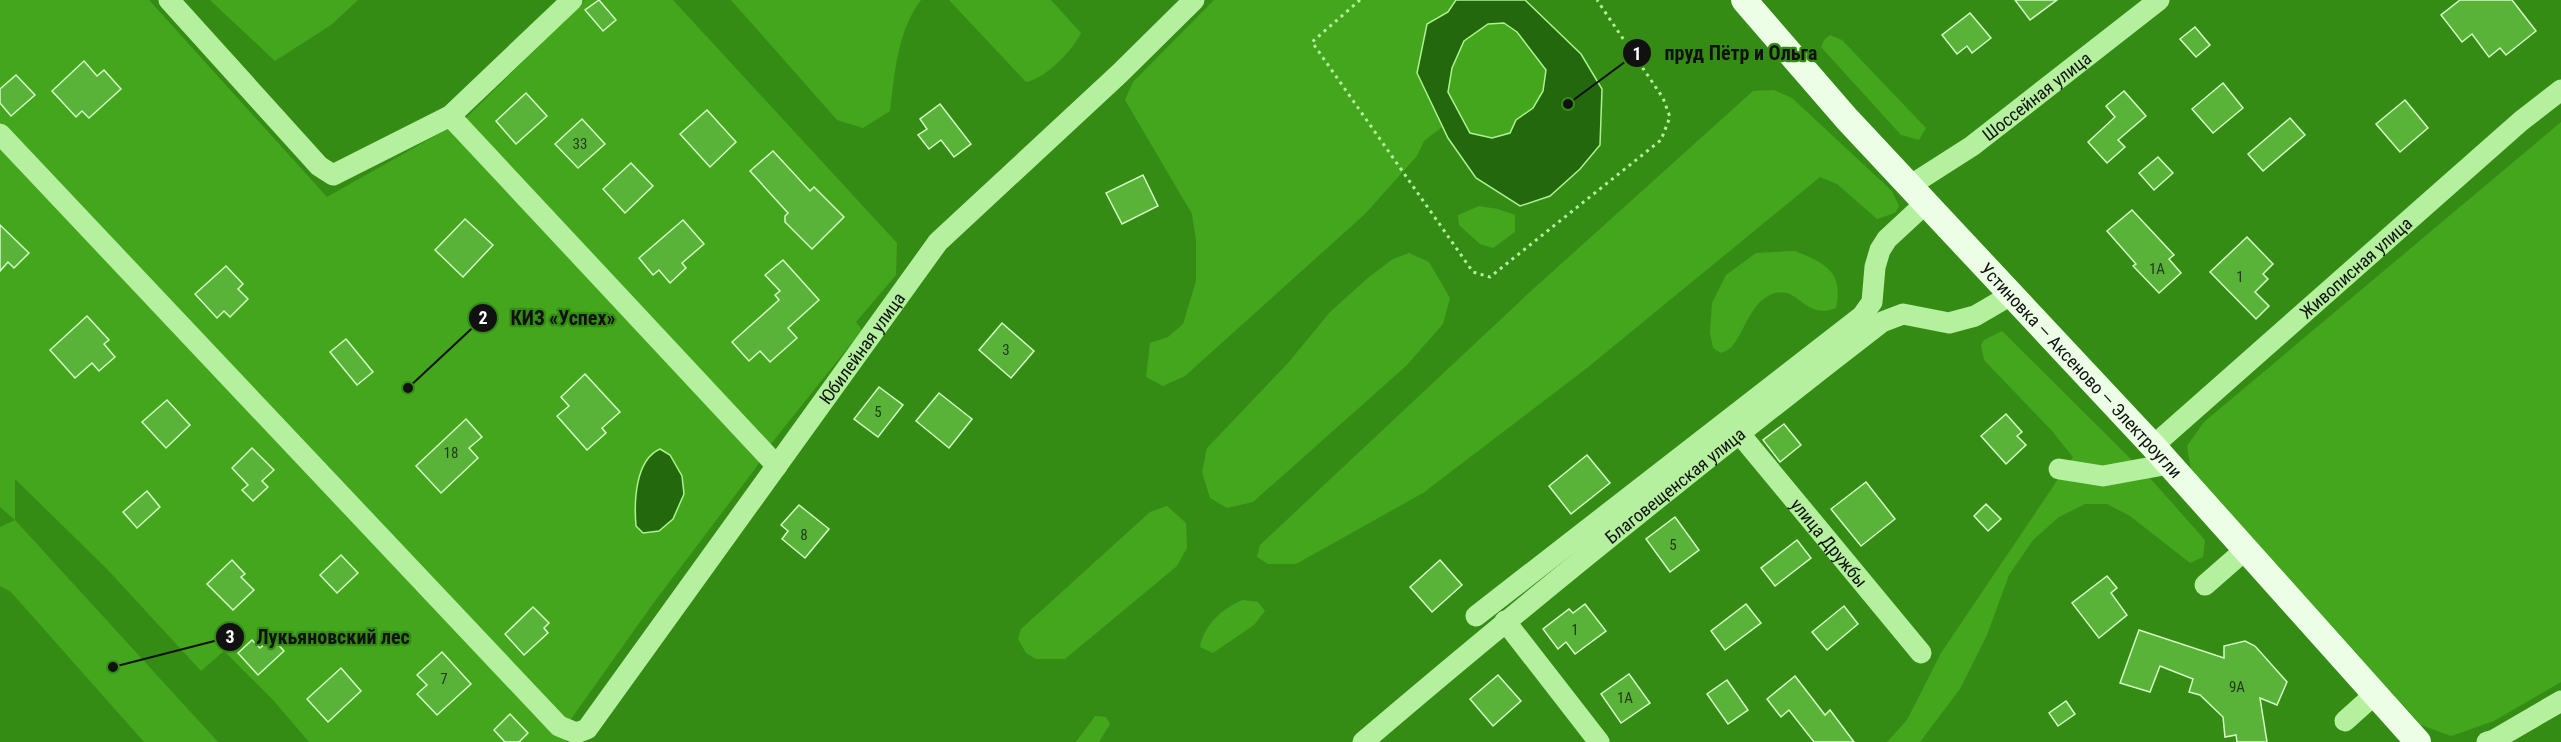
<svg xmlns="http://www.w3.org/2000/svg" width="2561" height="742" font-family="'Roboto Condensed',sans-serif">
	<rect width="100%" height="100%" fill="#348c15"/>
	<g fill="#43a61d">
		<path d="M0,0H149L327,197L465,119L585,0H673L897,243L896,275L856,322L862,330L770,445L755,469L652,605L571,719L566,742H309L273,700L224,651L201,671L107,569L15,479V520L218,742H144L11,592L0,586V527L15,520L0,507Z"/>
		<path d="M210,0H358L331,25L275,61Z"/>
		<path d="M731,0H921C897,32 895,72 890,111L863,128L837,120Z"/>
		<path d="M949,0H1051L1081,33C1073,50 1045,79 1026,82Z"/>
		<path d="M1214,0H1456L1448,12L1427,24L1417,73L1442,127L1424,141L1417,156L1365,214L1185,376L1163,386L1146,377L1150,343L1168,337L1183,324L1196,281V240L1192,214L1125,100L1133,82Z"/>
		<path d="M1504,23L1517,32L1546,70C1545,76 1545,84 1544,90C1538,108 1519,115 1510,133L1492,138L1470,133L1448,92L1452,68L1464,41L1488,24Z"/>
		<path d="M1830,35L1842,40L1926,128L1919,140L1901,135L1821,47L1824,40Z"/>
		<path d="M1774,90L1792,98L1892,191L1899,206L1895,213L1877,219L1837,184L1820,177L1587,368L1423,493L1296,564H1268L1257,557L1260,545L1531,291L1753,91Z"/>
		<path d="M2561,122V682L2494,721L2451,736L2421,725L2191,471L2187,446L2204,422Z"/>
		<path d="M1479,206L1498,209L1515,215V232L1493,248L1480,244L1459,225L1458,215Z"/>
		<path d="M1795,251C1825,263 1844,272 1836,308C1804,321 1799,284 1772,294C1750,303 1745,331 1733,345C1731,349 1725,351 1721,353L1713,348L1710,333L1712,303L1726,275L1756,253Z"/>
		<path d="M1409,253L1429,262L1450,298L1443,324L1406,366L1253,502L1227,508L1210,498L1202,472L1207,448L1288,363L1330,312L1369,277L1393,259Z"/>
		<path d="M2002,331L2149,477L2205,540L2203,557L2190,563L2130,516L2107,504H2085L2059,517L2033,540L2009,575L1987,635L1960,689L1920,742H1887L1907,720L1941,653L2073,457L2052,431L1984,360L1981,345L1984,340Z"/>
		<path d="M1167,506L1186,523L1187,548L1177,566L1065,659H1036L1026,653L1018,639L1021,629L1150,512Z"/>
		<path d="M1243,600L1258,602L1265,611L1254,625L1213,653L1200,647C1204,624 1223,608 1243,600Z"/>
		<path d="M1095,716L1106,717L1110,724L1099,742H1076Z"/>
	</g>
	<g fill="#24680d" stroke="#acf390" stroke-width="1.5" fill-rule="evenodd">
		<path d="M1456,0H1525L1581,54L1602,89L1600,145L1580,169L1550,196L1520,206L1476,178L1448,138L1417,73L1427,24L1448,12ZM1504,23L1517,32L1546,70L1543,91L1533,108L1516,120L1510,133L1492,138L1470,133L1448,92L1452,68L1464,41L1488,24Z"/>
		<path d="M660,449L670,455L682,476L684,494L673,519L659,531L643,533L636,526C634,502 635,460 660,449Z"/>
	</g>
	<g fill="#5ab339" stroke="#d3fbc4" stroke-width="1.5">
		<path d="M599,0L616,20L603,31L585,10Z"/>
		<path d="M2015,0H2057L2030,20Z"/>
		<path d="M2460,0H2512L2536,31L2506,55L2500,48L2489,57L2472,34L2462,42L2441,15Z"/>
		<path d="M1970,13L1991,38L1972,53L1967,46L1957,54L1942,35Z"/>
		<path d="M2195,27L2210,45L2196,57L2180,39Z"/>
		<path d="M84,61L97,76L104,70L121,89L89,118L82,111L76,117L52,91Z"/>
		<path d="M16,75L35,95L11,116L0,103V89Z"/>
		<path d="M2223,83L2243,108L2213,133L2192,109Z"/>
		<path d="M2124,91L2146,116L2118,140L2125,147L2107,163L2088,142L2115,117L2106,106Z"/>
		<path d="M526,93L547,116L516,144L496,121Z"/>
		<path d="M2405,100L2428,128L2400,152L2376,124Z"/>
		<path d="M940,104L971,144L954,157L941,140L929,149L918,135L927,129L920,119Z"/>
		<path d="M707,110L736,142L710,167L680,134Z"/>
		<path d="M2290,118L2305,135L2263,171L2248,154Z"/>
		<path d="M582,119L605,144L578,168L555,144Z"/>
		<path d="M773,151L810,191L814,187L844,217L812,249L785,222V216L788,213L750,171Z"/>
		<path d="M2158,157L2173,173L2154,190L2139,173Z"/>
		<path d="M631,163L653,186L625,213L603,189Z"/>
		<path d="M1143,175L1158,206L1122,224L1106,193Z"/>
		<path d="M2132,210L2174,255L2169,259L2181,273L2159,293L2133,266L2136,264L2107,231Z"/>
		<path d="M465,219L493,245L463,277L435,250Z"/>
		<path d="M683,220L704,244L682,263L686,268L670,283L659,270L653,275L639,258Z"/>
		<path d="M0,225L29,253L14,268L8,262L0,271Z"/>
		<path d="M2247,237L2273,264L2263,274L2268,279L2255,292L2269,306L2256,319L2210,272Z"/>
		<path d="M783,260L819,300L788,328L797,338L770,362L760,351L749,361L732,342L779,300L775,295L780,291L765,275Z"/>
		<path d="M226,266L243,284L238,289L248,299L230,317L224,311L217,318L195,294Z"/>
		<path d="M87,316L109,340L104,344L115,357L99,371L92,363L75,378L50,350Z"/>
		<path d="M1002,323L1034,351L1011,378L979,350Z"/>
		<path d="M346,339L373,372L357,385L330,352Z"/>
		<path d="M585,374L620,412L602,428L606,433L587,450L557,416L569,406L561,397Z"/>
		<path d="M879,387L903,405L878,437L854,419Z"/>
		<path d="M939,393L972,419L949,448L916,421Z"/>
		<path d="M167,400L190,425L166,448L142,422Z"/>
		<path d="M2006,414L2022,432L2017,436L2026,445L2006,464L1981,436Z"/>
		<path d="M466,419L482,437L469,448L478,458L441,493L416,466Z"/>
		<path d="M1784,424L1801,445L1780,462L1763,440Z"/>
		<path d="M252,448L274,470L262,481L268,487L253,501L242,490L248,485L232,468Z"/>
		<path d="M1587,455L1610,483L1571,514L1549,486Z"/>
		<path d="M1866,482L1895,519L1861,546L1831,509Z"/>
		<path d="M147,491L160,507L137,528L123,512Z"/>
		<path d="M1986,504L2001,519L1988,531L1974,516Z"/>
		<path d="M799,505L829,529L805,558L782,539L788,531L781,525Z"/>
		<path d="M1675,517L1699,550L1670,572L1646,539Z"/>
		<path d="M1797,540L1811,558L1775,586L1761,568Z"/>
		<path d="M341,555L358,573L337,593L320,575Z"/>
		<path d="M232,560L245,574L241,577L254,590L233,610L207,584Z"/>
		<path d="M1440,560L1462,585L1432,612L1410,587Z"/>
		<path d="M2107,576L2117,588L2111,593L2127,615L2099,638L2072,603Z"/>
		<path d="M1585,604L1606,631L1575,654L1566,642L1558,649L1543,629L1569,609L1573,613Z"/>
		<path d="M1746,604L1761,623L1725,650L1711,631Z"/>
		<path d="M1844,606L1858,624L1827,650L1812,632Z"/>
		<path d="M533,607L549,623L544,628L548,633L524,655L505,634Z"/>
		<path d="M2139,630L2224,658V646L2245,641L2255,646L2287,682L2277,705L2260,698L2267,742H2237L2236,735L2225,737L2223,717L2200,695L2189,692L2193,679L2160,666L2150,692L2120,683Z"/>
		<path d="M272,638L284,651L258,675L238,653L252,640L260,648Z"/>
		<path d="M442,652L471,684L437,715L417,694L427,685L417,675Z"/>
		<path d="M341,668L361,691L328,722L307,699Z"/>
		<path d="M1629,674L1650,703L1621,723L1601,694Z"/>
		<path d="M1498,675L1521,701L1493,726L1470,699Z"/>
		<path d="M1795,676L1825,715L1830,710L1854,742H1814L1789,710L1781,717L1767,699Z"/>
		<path d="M1727,680L1748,710L1728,724L1707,694Z"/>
		<path d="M2066,701L2075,714L2058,726L2049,713Z"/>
		<path d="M510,714L528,733L519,742H505L494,730Z"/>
	</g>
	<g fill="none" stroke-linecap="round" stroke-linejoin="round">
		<path stroke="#b4f09e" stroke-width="3" stroke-dasharray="3 4.5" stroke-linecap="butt" d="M1360,0L1312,42L1473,272L1490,277L1661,140L1670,117L1663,98L1597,0"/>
		<g stroke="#b4f09e" stroke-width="21">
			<path d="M169,0L319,166L333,175L450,116"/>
			<path d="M572,0L450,116L777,466"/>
			<path id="s1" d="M0,134L559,726L576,733L587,729L938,242L1119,74L1194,0"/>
			<path id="s2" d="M1911,185L1972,146L2159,0"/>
			<path id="s3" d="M1739,433L1921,653"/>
			<path id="s4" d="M2153,446L2521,121L2561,90"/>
			<path d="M2059,469L2103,476L2169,464"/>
			<path d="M2205,585L2245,550"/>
			<path d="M1476,616L1862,316L1872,302L1875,267L1880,250L1887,239L1927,202"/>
			<path d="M1505,621L1599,742"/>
			<path d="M2345,721L2375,694"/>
			<path id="s5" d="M1363,742C1533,597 1706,458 1882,322L1903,314L1949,323L1975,316L2011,295"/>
			<path d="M2487,742L2494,740L2561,701"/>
		</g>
		<path stroke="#ecffe6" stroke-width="26" id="s6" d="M1744,0L1847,119L2153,446L2418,742"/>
	</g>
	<g text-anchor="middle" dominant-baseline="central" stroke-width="4.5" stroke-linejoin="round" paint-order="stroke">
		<g font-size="15" fill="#233a1b">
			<text x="580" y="144">33</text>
			<text x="2157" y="269">1А</text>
			<text x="2240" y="277">1</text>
			<text x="1006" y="350">3</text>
			<text x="878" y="412">5</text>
			<text x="451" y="453">18</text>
			<text x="804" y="535">8</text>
			<text x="1673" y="545">5</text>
			<text x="1575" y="630">1</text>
			<text x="444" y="679">7</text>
			<text x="2237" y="687">9А</text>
			<text x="1625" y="698">1А</text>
		</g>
		<g font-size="18" fill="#111" stroke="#348c15">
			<text stroke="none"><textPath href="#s2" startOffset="154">Шоссейная улица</textPath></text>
			<text stroke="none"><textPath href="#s4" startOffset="270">Живописная улица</textPath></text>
			<text stroke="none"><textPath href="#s1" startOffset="1314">Юбилейная улица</textPath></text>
			<text stroke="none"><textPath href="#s6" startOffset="501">Устиновка — Аксеново — Электроугли</textPath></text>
			<text stroke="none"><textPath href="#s5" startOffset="404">Благовещенская улица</textPath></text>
			<text stroke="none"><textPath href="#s3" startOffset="142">улица Дружбы</textPath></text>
		</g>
	</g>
	<path fill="none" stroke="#111" stroke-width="2" d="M1568 104L1637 53M408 388L483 318M113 667L230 637"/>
	<g fill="#111" stroke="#348c15" stroke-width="2">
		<circle cx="1568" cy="104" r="6"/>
		<circle cx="408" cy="388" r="6"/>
		<circle cx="113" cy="667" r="6"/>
		<circle cx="1637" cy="53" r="15"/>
		<circle cx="483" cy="318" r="15"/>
		<circle cx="230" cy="637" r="15"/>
	</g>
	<g font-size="18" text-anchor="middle" font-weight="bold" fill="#fff">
		<text x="1637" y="60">1</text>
		<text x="483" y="324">2</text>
		<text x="230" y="643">3</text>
	</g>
	<g font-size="20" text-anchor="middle" font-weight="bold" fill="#111" stroke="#348c15" stroke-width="4.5" stroke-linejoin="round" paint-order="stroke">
		<text x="1741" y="60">пруд Пётр и Ольга</text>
		<text x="563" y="325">КИЗ «Успех»</text>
		<text x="333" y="644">Лукьяновский лес</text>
	</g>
</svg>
